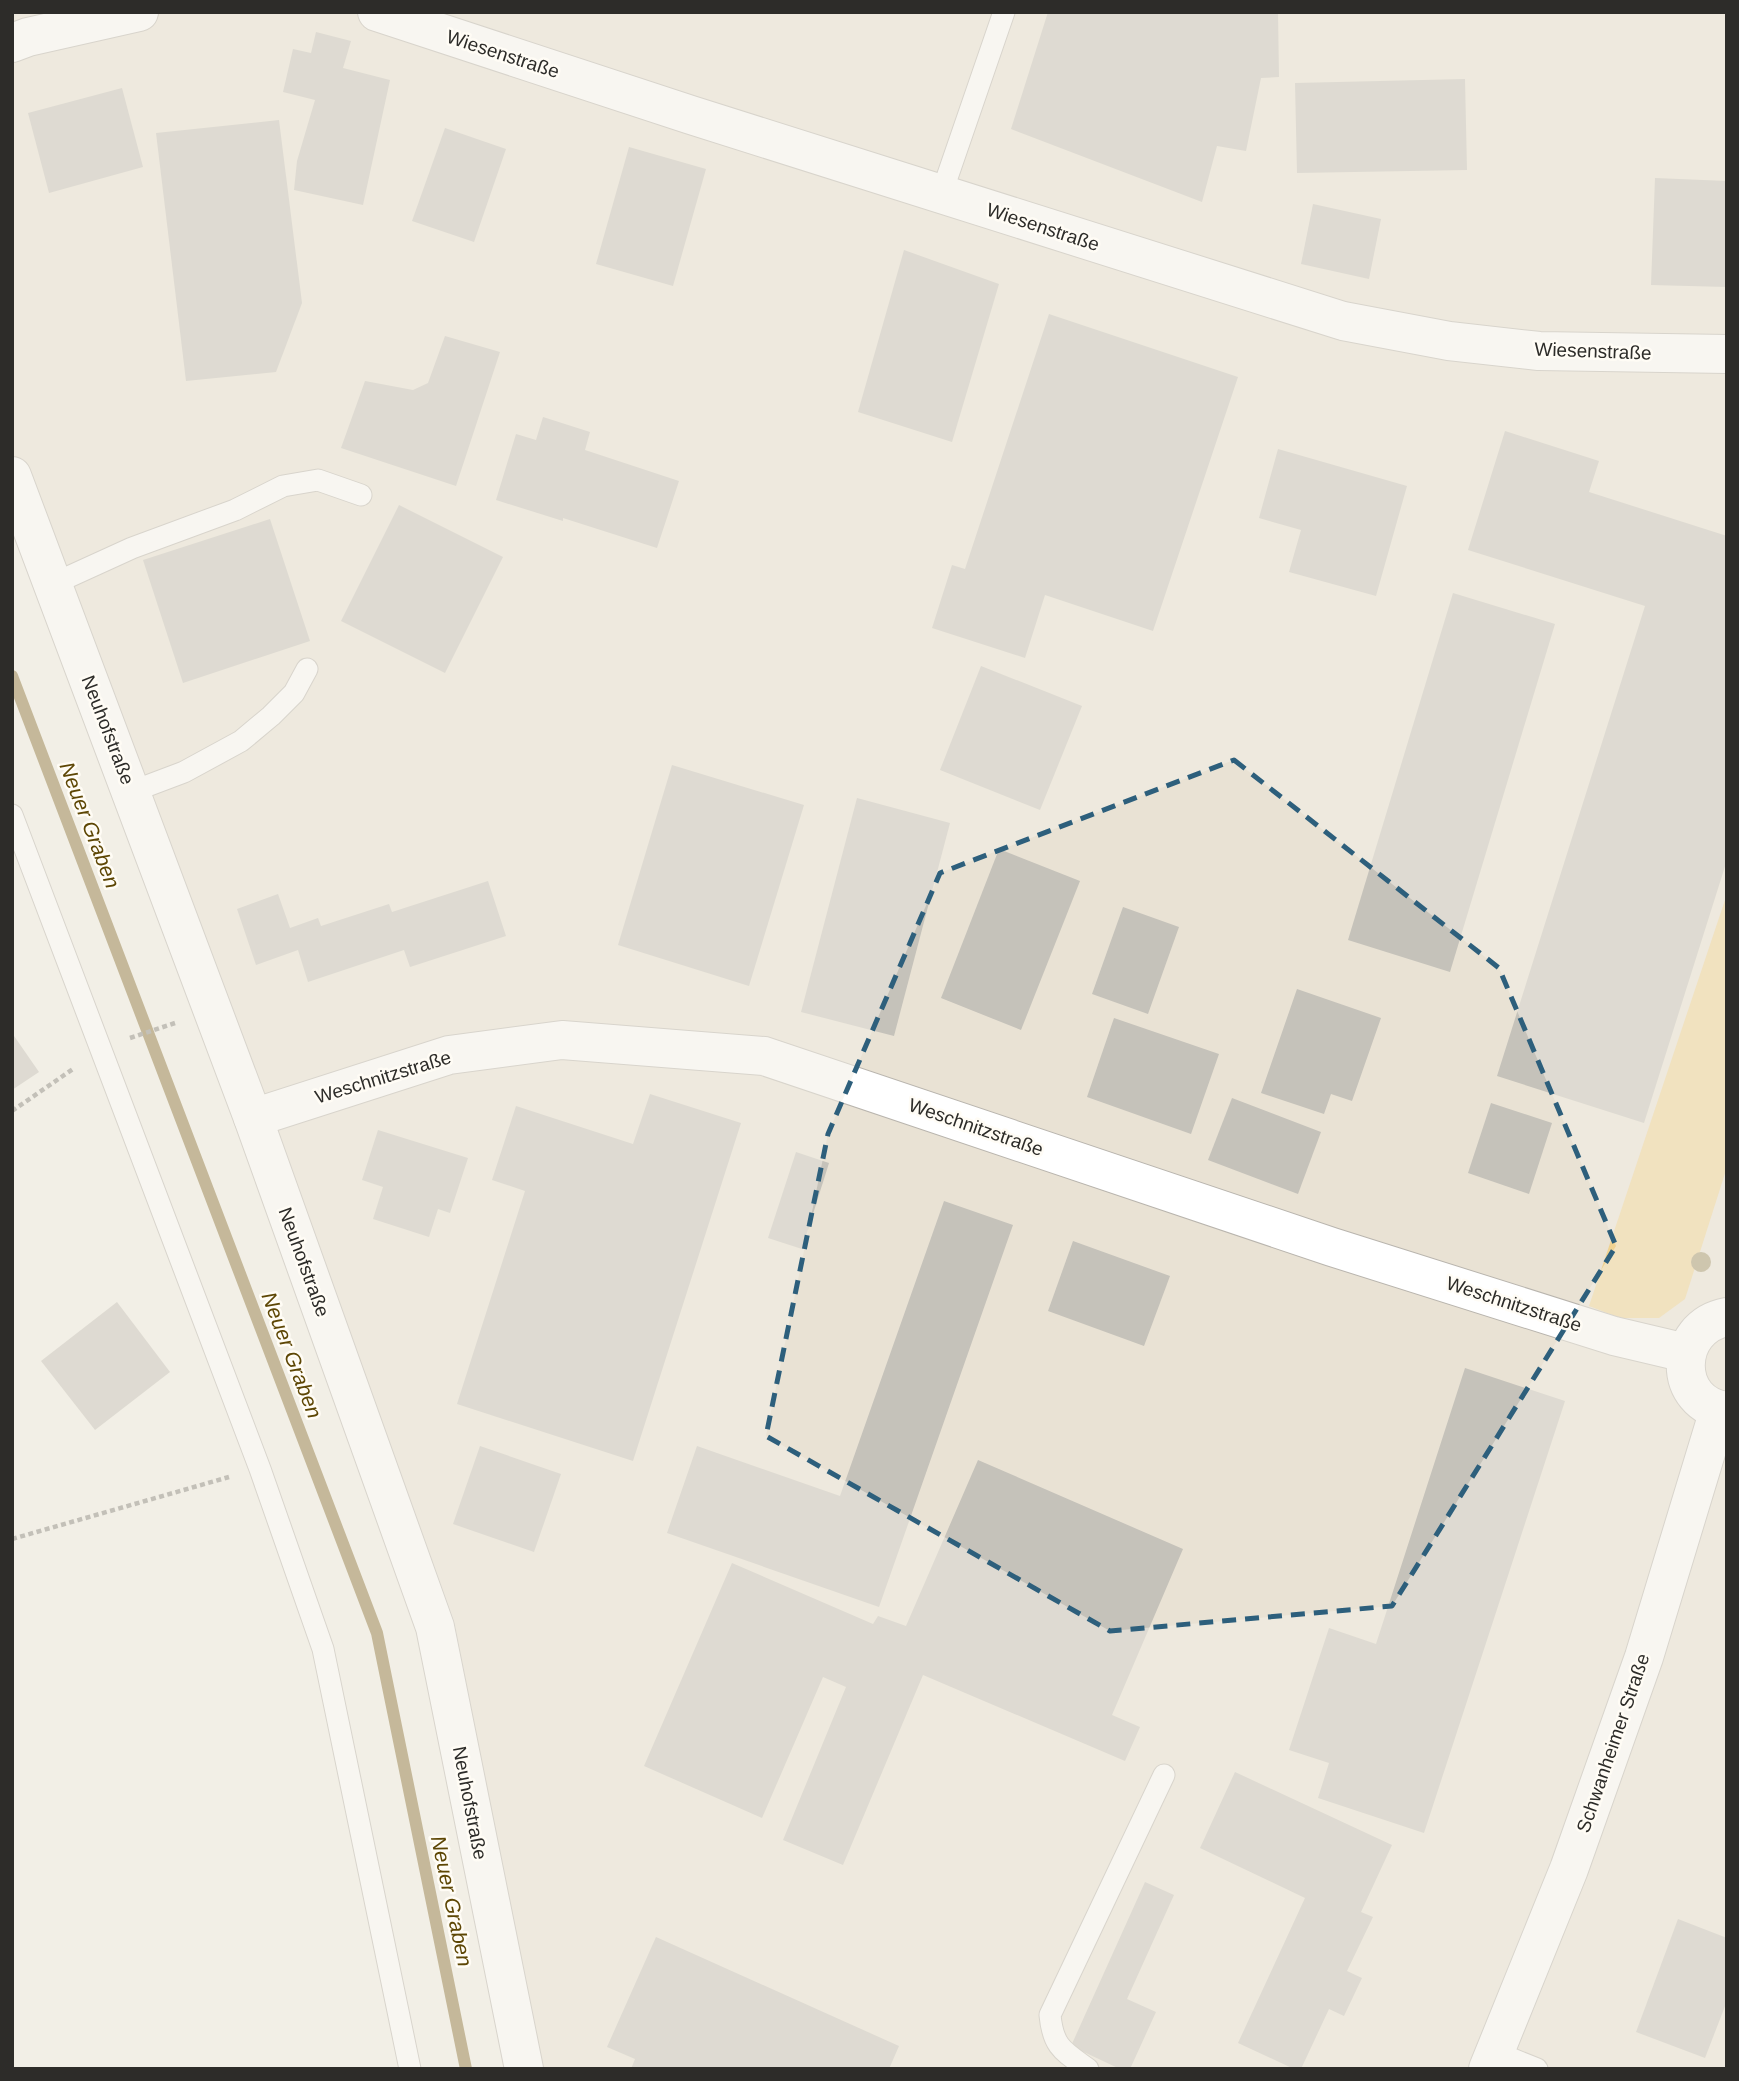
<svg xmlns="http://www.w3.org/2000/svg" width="1739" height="2081" font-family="Arial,sans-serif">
	<rect width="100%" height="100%" fill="#f2efe6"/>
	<path fill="#e9e2d4" d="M12,12H1727V2069H542L454,1620L257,1080L12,458Z"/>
	<path fill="#efd291" d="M1727,894V1167L1685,1299L1659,1318H1620L1589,1306Z"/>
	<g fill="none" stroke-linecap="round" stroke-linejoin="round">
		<path stroke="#8e773e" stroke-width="12" d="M12,676L377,1633L466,2069"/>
	</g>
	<g fill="#c5c2ba">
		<path d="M1048,12H1278L1279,77L1261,78L1246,151L1217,146L1202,202L1011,129Z"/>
		<path d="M316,32L351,41L343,68L390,80L363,205L294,190L297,161L315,100L283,92L293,49L311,53Z"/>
		<path d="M1465,79L1467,170L1297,173L1295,83Z"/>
		<path d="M122,88L143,167L49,193L28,113Z"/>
		<path d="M279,120L302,303L276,372L186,381L156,133Z"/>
		<path d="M445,128L506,149L474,242L412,221Z"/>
		<path d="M629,147L706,169L673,286L596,264Z"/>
		<path d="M1655,178L1727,181V287L1651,285Z"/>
		<path d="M1313,204L1381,219L1369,279L1301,264Z"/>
		<path d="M904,250L999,284L952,442L858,412Z"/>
		<path d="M1049,314L1238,377L1153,631L1045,595L1025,658L932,628L952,565L965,569Z"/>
		<path d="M445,336L500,352L456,486L341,448L365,381L413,390L428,383Z"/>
		<path d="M543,417L590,432L585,450L679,481L657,548L563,518V521L496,500L516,434L536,440Z"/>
		<path d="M1505,431L1599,461L1589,492L1727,536V860L1644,1123L1497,1076L1645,606L1468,550Z"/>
		<path d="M1278,449L1407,486L1376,596L1289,572L1301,530L1259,518Z"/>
		<path d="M399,505L503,557L445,673L341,621Z"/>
		<path d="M270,519L310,641L183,683L143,560Z"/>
		<path d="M1453,593L1555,624L1450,972L1348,940Z"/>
		<path d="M981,666L1082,706L1040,810L940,770Z"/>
		<path d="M672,765L804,805L749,986L618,945Z"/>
		<path d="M857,798L950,823L894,1036L801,1012Z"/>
		<path d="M999,849L1080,881L1021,1030L941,998Z"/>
		<path d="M488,881L506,936L410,967L404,950L308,982L298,950L256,965L237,909L278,894L290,928L318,918L321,926L389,904L392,912Z"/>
		<path d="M1123,907L1179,927L1148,1014L1092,994Z"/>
		<path d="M1297,989L1381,1018L1352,1101L1331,1094L1324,1114L1261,1093Z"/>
		<path d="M1114,1018L1219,1054L1191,1134L1087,1097Z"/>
		<path d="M12,1033L39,1072L12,1090Z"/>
		<path d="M650,1094L741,1123L633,1461L457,1404L525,1191L492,1180L516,1106L633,1144Z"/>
		<path d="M1232,1098L1321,1132L1298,1194L1208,1160Z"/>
		<path d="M1491,1103L1552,1123L1529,1194L1468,1173Z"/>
		<path d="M378,1130L468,1158L450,1213L438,1209L429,1237L373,1219L383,1187L362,1180Z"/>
		<path d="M796,1152L829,1163L802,1249L768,1238Z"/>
		<path d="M944,1201L1013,1225L879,1607L667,1533L697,1446L840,1496Z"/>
		<path d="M1073,1241L1170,1276L1144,1346L1048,1311Z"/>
		<path d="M117,1302L170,1372L95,1430L41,1361Z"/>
		<path d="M1465,1368L1565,1401L1424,1833L1318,1798L1329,1763L1289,1750L1329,1628L1376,1644Z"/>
		<path d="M480,1446L561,1474L534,1552L453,1524Z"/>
		<path d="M978,1460L1183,1549L1112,1715L1140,1727L1125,1761L923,1675L843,1865L783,1840L846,1687L823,1677L762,1818L644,1766L732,1563L873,1624L878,1616L906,1626Z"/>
		<path d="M1235,1772L1392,1845L1361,1912L1373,1917L1347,1971L1362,1978L1344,2016L1329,2009L1301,2069H1294L1238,2043L1305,1898L1200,1848Z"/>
		<path d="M1145,1882L1174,1895L1127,1999L1156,2012L1130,2069H1120L1071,2046Z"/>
		<path d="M1678,1919L1727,1938V2001L1705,2058L1636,2032Z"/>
		<path d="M656,1937L899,2046L889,2069H631L635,2059L607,2047Z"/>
	</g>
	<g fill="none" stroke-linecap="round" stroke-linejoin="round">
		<defs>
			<g id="lane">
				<path d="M941,195L1004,12"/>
				<path d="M53,584L132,548L235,510L283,486L318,480L361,495"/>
				<path d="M131,792L184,772L241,741L271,716L294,693L307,669"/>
				<path d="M12,815L260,1469L323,1649L410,2069"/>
				<path d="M1495,2052L1537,2069"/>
				<path d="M1088,2069C1063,2051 1053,2047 1050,2015L1164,1775"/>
			</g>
			<g id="street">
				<path d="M377,12L691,115L1343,321L1449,341L1539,351L1727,354"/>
				<path d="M12,43L28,37L139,12"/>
				<path d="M12,476L253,1118L435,1627L524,2069"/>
				<path d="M253,1118L449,1055L562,1040L764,1056L1332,1247L1614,1336L1686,1353"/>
			</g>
			<g id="secondary">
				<path d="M1727,1317C1672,1327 1672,1405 1727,1411"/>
				<path d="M1488,2069L1569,1869L1644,1657L1719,1410"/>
			</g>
		</defs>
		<use href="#lane" stroke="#b9b5ae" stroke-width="23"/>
		<use href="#street" stroke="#b9b5ae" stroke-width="40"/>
		<use href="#secondary" stroke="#b9b5ae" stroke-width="40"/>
		<g stroke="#8a8882" stroke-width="4.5" stroke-dasharray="5 3.5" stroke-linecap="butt">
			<path d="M130,1038L175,1023"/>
			<path d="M12,1111L73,1069"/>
			<path d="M12,1539L229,1477"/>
		</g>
		<use href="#lane" stroke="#fff" stroke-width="21"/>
		<use href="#street" stroke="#fff" stroke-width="38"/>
		<use href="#secondary" stroke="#fff" stroke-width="38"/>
	</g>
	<circle fill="#a2946c" cx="1701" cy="1262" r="10"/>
	<path d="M0 0H1739V2081H0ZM1234,760L1499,968L1616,1246L1392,1606L1110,1631L766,1436L828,1134L940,873Z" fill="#f2efe6" fill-opacity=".55" fill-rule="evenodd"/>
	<path fill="none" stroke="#2d5f7c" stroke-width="5" stroke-dasharray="14 9" stroke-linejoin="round" d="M1234,760L1499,968L1616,1246L1392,1606L1110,1631L766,1436L828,1134L940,873Z"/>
	<g text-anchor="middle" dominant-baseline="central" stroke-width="5" stroke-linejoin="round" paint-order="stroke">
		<g font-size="19" fill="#2d2c29" stroke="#fffcf5">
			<text transform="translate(503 54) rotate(18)">Wiesenstraße</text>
			<text transform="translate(1043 227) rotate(18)">Wiesenstraße</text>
			<text transform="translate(1593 351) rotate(2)">Wiesenstraße</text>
			<text transform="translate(108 730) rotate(69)">Neuhofstraße</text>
			<text transform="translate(383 1077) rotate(-17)">Weschnitzstraße</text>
			<text transform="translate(976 1127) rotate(19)">Weschnitzstraße</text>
			<text transform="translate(304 1262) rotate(70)">Neuhofstraße</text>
			<text transform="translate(1514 1304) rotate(18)">Weschnitzstraße</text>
			<text transform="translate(1613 1743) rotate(-71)">Schwanheimer Straße</text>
			<text transform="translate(470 1803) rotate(79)">Neuhofstraße</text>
		</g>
		<g font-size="21" font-style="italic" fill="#5d4604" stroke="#fffcf5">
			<text transform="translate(90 825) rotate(69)">Neuer Graben</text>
			<text transform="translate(292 1355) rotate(69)">Neuer Graben</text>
			<text transform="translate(452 1901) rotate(78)">Neuer Graben</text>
		</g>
	</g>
	<rect width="1739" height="2081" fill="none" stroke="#2d2c29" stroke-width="28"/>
</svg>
